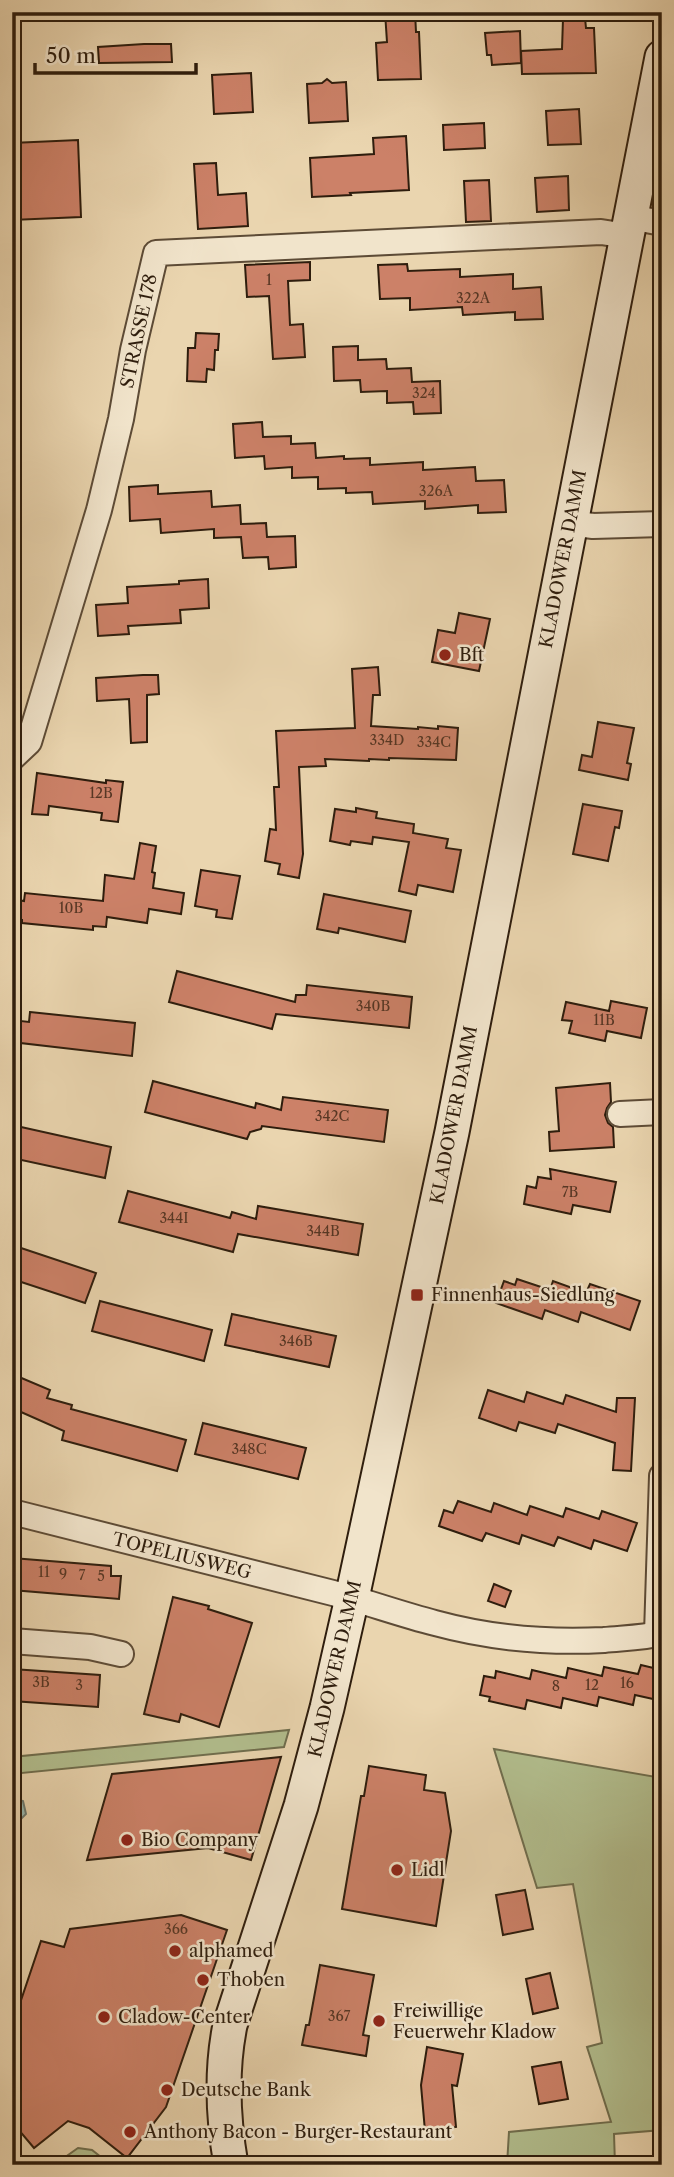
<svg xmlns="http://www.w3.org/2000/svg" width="674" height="2177" font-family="'Libre Caslon Text',serif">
	<rect width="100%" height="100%" fill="#ead5af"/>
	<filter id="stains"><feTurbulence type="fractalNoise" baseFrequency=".00286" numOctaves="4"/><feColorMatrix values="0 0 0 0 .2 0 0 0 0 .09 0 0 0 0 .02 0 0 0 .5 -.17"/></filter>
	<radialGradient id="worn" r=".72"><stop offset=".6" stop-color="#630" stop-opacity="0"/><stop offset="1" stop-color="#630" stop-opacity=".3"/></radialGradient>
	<g fill="#b2be8e" stroke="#706e4e" stroke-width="2">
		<path d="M289,1730L284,1747L12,1774V1757Z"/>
		<path d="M494,1749L662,1778V2130L614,2134L615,2165H507L509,2132L611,2122L587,2047L602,2043L573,1884L537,1888Z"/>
		<path d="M78,2148L92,2150L111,2165H54Z"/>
	</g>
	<path fill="#98b8b0" stroke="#6e7a6f" stroke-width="2" d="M12,1798L23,1801L26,1814L19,1821L12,1824Z"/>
	<g fill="#cc8168" stroke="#2e1d0d" stroke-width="2">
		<path d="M385,12H415L416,32H419L421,79L378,80L376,43L387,42Z"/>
		<path d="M585,18L586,28H594L596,73L522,74L521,51L562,49L563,19Z"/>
		<path d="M520,31L521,63L492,65L491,55H487L485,33Z"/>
		<path d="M144,44H171L172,62L99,63L98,47Z"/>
		<path d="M251,73L253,112L214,114L212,75Z"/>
		<path d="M327,79L332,83L346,82L348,121L309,123L307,84L322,83Z"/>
		<path d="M579,109L581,144L548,145L546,111Z"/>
		<path d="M484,123L485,148L444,150L443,125Z"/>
		<path d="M406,136L409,190L350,193L351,195L312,197L310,158L374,154L373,138Z"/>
		<path d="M78,140L81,217L12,220V143Z"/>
		<path d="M216,163L218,195L246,193L248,226L198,229L194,164Z"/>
		<path d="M568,176L569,210L537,212L535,178Z"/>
		<path d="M489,180L491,221L466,222L464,181Z"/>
		<path d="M310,262V280L288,281L290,325L303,324L305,357L273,359L269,296L247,297L245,265Z"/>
		<path d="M407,264L408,271L460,269V277L513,274V289L541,287L543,319L515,320V312L463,315L462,307L410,310V298L380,299L378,265Z"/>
		<path d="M196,333L219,334L218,350H215L214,370L207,369L206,382L187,381L188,348H195Z"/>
		<path d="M358,346V360L386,359L387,369L411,368L412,382L440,381L441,413L414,414L413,402L387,403V391L361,392L360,380L334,381L333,347Z"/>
		<path d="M262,422L263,437L291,436V444L315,443L316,458L344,456V459L370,458V465L423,462V470L475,467L476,481L504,480L506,512L478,513V505L425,509V501L373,504L372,492L346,493V488L318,489V477L292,478V467L265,469L264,456L235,458L233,424Z"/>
		<path d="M158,485V494L211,491L212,507L240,505L241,524L266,523L267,537L295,536L296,567L269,569L268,557L243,558L241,537L214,538V529L161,533L160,519L130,521L129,487Z"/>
		<path d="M208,579L209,608L180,610L181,623L128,626L129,634L98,636L96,605L128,603L127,587L179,584V581Z"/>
		<path d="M459,613L490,619L479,671L432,662L438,630L455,633Z"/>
		<path d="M378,667L380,695H373L371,726L418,729V727L438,729V726L458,728L456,760L389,758V760L369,759V761L325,759L326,766L299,767L303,854L299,878L278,874L280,864L265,861L270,829L276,830L274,787H279L276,731L355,728L352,669Z"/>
		<path d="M143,675H158L159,694L147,695V742L131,743L129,699L97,701L96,678Z"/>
		<path d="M598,722L634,728L627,763L631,764L628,780L579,770L582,755L592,757Z"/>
		<path d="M37,773L106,783V780L123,782L118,822L101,820L102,813L49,806L48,815L32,814Z"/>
		<path d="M583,804L622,811L619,828L615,827L608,861L573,854Z"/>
		<path d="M356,808L377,812L376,818L414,824L413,833L448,839L446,848L461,850L453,892L418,885L416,895L399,891L409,842L373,837L372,844L351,841L350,845L330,841L335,809L356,812Z"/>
		<path d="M140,843L156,846L152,872L155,873L153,888L184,893L181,914L149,909L147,923L107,917L106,927L93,926V930L22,923V920L12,919V899L24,901L25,893L103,901L105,875L134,879Z"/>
		<path d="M201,870L240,876L232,919L216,917L217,910L195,906Z"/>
		<path d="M324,894L411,911L405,942L339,928L338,933L317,929Z"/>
		<path d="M177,971L295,1002L296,995H306L307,985L412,997L409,1028L276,1014L272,1029L169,1002Z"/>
		<path d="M611,1001L647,1008L641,1038L607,1031L605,1041L569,1033L572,1021L562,1020L566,1002L609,1011Z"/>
		<path d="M30,1012L135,1023L132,1056L12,1042V1020L29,1022Z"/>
		<path d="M153,1081L255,1108L256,1103L281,1110L283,1097L388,1110L384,1142L262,1126L261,1129L250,1132L247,1139L145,1112Z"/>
		<path d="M610,1083L611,1102L607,1108L605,1115L608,1123L613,1127L614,1147L550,1151L549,1132L559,1131L556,1088Z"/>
		<path d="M12,1125L111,1147L105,1178L12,1158Z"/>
		<path d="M550,1169L616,1182L610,1212L573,1205L571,1214L524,1204L527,1186L536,1188L538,1177L551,1179Z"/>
		<path d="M128,1191L230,1218L232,1212L256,1219L258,1206L363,1224L358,1255L238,1234L233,1252L119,1222Z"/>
		<path d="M12,1245L96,1273L85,1303L12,1279Z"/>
		<path d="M517,1279L550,1290L553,1281L586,1293L590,1284L640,1301L630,1330L581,1312L578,1322L545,1310L542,1319L496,1303L504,1281L515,1285Z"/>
		<path d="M100,1301L212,1330L204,1361L92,1331Z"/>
		<path d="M232,1314L336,1336L329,1367L225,1345Z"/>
		<path d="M12,1374L50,1390L47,1398L72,1405L71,1409L186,1440L177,1471L62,1440L64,1431L12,1408Z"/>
		<path d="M488,1390L524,1402L527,1392L563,1404L566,1395L616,1412L617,1398H635L631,1471L613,1470L615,1443L558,1424L555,1433L519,1422L516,1431L479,1418Z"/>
		<path d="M203,1423L306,1448L298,1479L195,1454Z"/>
		<path d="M458,1501L491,1512L494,1503L527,1515L530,1506L563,1517L566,1508L599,1519L602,1511L637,1523L627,1551L594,1540L591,1549L558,1537L554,1546L522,1535L519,1544L486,1533L482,1541L439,1526L444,1510L453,1513Z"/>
		<path d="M12,1558L111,1566V1576H121L119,1599L12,1590Z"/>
		<path d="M494,1584L511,1591L505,1607L488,1601Z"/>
		<path d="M173,1597L209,1606L208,1609L252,1623L219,1727L181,1714L179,1722L144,1714Z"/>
		<path d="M641,1665L662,1670V1701L635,1695L633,1705L599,1697L597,1706L563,1698L561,1708L527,1700L525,1709L489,1701L490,1697L480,1695L484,1676L495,1678L496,1671L530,1679L532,1670L566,1678L568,1668L602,1676L604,1667L638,1674Z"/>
		<path d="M12,1669L100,1675L98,1707L12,1701Z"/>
		<path d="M281,1757L251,1860L208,1848L87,1860L112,1774Z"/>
		<path d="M369,1766L426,1775L424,1790L445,1793L451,1831L436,1926L342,1909L361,1796H364Z"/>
		<path d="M525,1890L533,1929L503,1935L496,1895Z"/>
		<path d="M181,1915L227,1930L166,2107L127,2158L89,2128L68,2121L34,2148L12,2122V2027L41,1941L64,1947L70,1929Z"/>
		<path d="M320,1965L374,1975L363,2035L369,2036L366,2056L302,2045L306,2025H309Z"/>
		<path d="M550,1973L558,2008L533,2014L526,1979Z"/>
		<path d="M427,2047L463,2054L457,2086L452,2085L456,2127L425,2131L421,2085Z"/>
		<path d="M561,2062L568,2099L539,2104L532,2067Z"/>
	</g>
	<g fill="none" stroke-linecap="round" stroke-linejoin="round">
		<defs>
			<g id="street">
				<path d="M630,217L662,223"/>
				<path d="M569,523L593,526L662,524"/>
				<path d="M12,758L29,742L99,510L121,419L133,350L156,253L601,232L627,236"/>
				<path d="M620,1114L662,1112"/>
				<path d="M12,1512C119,1540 226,1567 333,1593C367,1602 400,1614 435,1623C490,1638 546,1643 604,1640C623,1638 643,1638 662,1633"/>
				<path d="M657,1634L662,1476"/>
				<path d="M12,1641L90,1647L121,1654"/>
			</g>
			<path id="secondary" d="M231,2165C223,2119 221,2070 230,2025L301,1806L327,1708L352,1598L452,1132L662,57"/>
		</defs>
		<use href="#street" stroke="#5d4b36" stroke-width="28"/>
		<use href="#secondary" stroke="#2e1d0d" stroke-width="37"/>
		<use href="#street" stroke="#f1e4cb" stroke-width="24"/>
		<use href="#secondary" stroke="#f1e4cb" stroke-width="33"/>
	</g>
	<g fill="#8f2418" stroke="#f1e4cb" stroke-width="2.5">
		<circle cx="445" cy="655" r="7"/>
		<rect x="410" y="1288" width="14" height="14" rx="3.5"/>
		<circle cx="127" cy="1840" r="7"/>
		<circle cx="397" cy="1870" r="7"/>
		<circle cx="175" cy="1951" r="7"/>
		<circle cx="203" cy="1980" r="7"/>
		<circle cx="104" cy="2017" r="7"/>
		<circle cx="379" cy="2021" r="7"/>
		<circle cx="167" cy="2090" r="7"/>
		<circle cx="130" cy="2132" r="7"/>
	</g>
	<g text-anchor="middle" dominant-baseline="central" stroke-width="5" stroke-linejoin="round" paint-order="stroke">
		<g font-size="14" fill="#563624">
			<text x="269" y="280">1</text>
			<text x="473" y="298">322A</text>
			<text x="424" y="393">324</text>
			<text x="436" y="491">326A</text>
			<text x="387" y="740">334D</text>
			<text x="434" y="742">334C</text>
			<text x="101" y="793">12B</text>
			<text x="71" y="908">10B</text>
			<text x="373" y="1006">340B</text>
			<text x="604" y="1020">11B</text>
			<text x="332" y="1116">342C</text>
			<text x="570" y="1192">7B</text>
			<text x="174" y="1218">344I</text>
			<text x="323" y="1231">344B</text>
			<text x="296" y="1341">346B</text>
			<text x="249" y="1449">348C</text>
			<text x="44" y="1572">11</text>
			<text x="63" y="1574">9</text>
			<text x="82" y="1575">7</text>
			<text x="101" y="1576">5</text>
			<text x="41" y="1682">3B</text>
			<text x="627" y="1683">16</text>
			<text x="79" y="1685">3</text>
			<text x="592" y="1685">12</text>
			<text x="556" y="1686">8</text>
			<text x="176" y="1929">366</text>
			<text x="339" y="2016">367</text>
		</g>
		<g font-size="18" fill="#2e1d0d" stroke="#f1e4cb">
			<text transform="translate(139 331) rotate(-78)">STRASSE 178</text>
			<text transform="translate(563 559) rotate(-79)">KLADOWER DAMM</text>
			<text transform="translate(454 1115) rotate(-79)">KLADOWER DAMM</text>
			<text transform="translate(182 1556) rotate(14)">TOPELIUSWEG</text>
			<text transform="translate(335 1669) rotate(-77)">KLADOWER DAMM</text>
		</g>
		<g font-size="18" fill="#2e1d0d" stroke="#f1e4cb" text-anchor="start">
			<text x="459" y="655">Bft</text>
			<text x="431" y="1295">Finnenhaus-Siedlung</text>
			<text x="141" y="1840">Bio Company</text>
			<text x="411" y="1870">Lidl</text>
			<text x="189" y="1951">alphamed</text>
			<text x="217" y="1980">Thoben</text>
			<text x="393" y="2011">Freiwillige<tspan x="393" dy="21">Feuerwehr Kladow</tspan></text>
			<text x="118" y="2017">Cladow-Center</text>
			<text x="181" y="2090">Deutsche Bank</text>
			<text x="144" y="2132">Anthony Bacon - Burger-Restaurant</text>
		</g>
	</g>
	<rect width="674" height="2177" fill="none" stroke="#ead5af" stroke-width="42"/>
	<rect x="14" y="14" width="646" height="2149" fill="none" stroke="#2e1d0d" stroke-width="3.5"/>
	<rect x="21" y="21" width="632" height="2135" fill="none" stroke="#2e1d0d" stroke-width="2"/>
	<path d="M35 63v10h161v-10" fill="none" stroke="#2e1d0d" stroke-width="3.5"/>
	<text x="46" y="63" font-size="21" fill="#2e1d0d" stroke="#f1e4cb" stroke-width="5" paint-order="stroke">50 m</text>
	<rect width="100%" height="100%" filter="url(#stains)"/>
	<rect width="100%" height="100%" fill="url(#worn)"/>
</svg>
